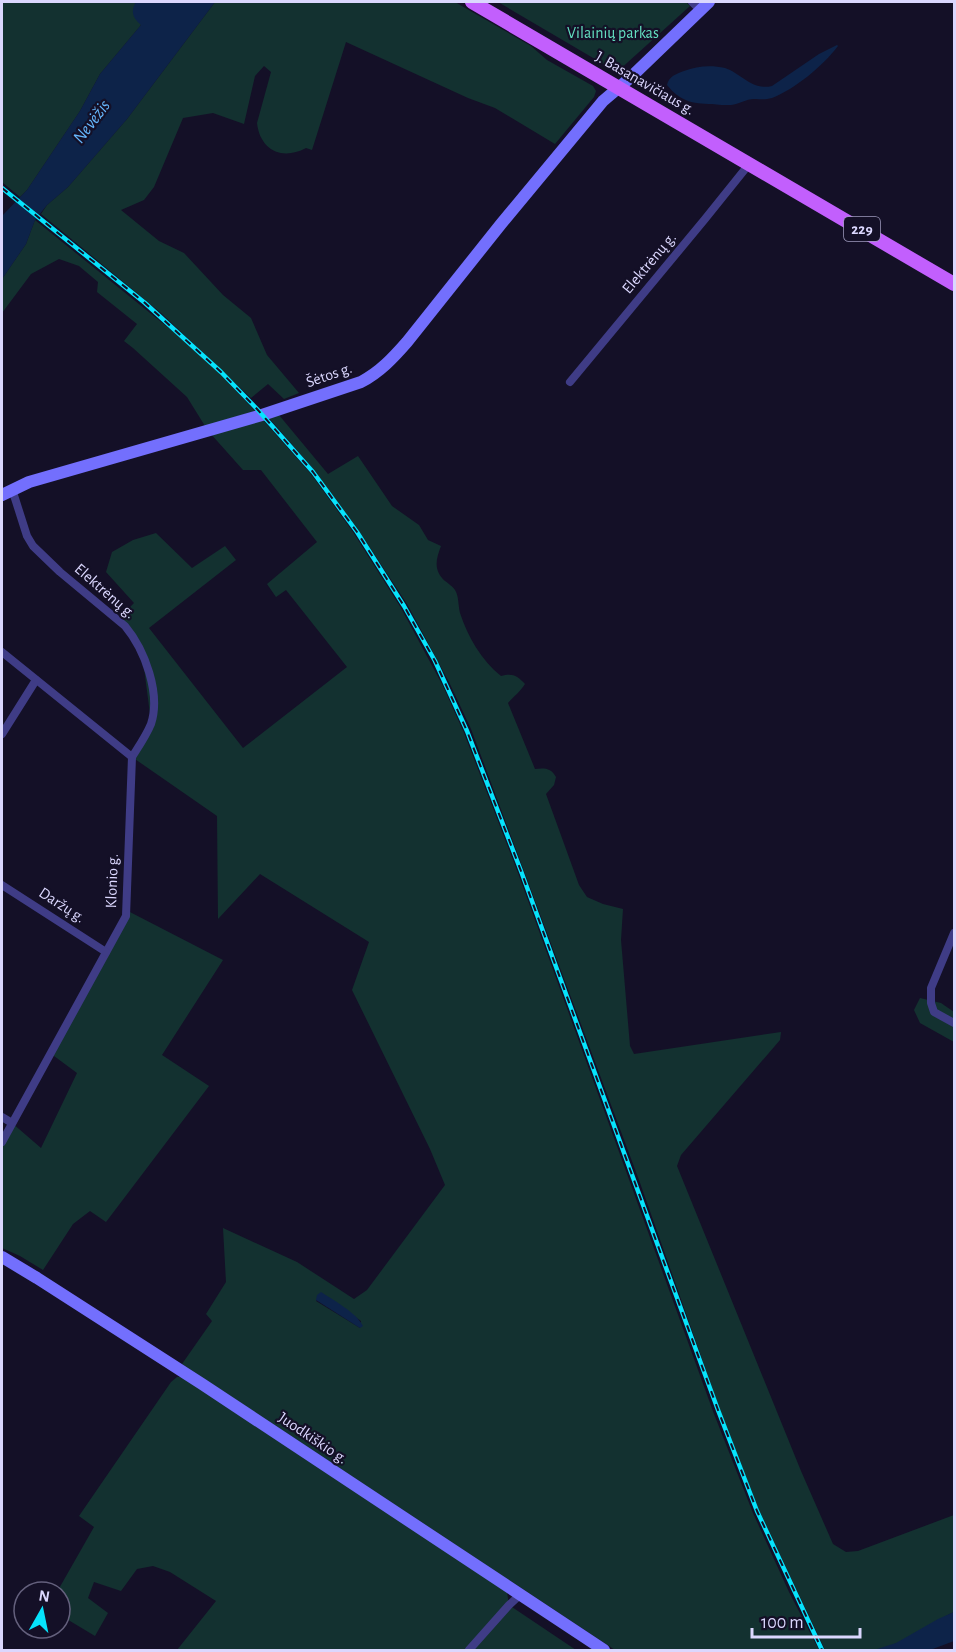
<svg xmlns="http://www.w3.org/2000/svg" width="956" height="1652" font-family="'Alegreya Sans',sans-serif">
	<rect width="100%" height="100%" fill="#141027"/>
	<g fill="#133130" fill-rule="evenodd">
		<path d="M2,2H136L135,3L141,25L100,74L80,111L27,190L20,197L2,182Z"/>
		<path d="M215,2H455L531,46L547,60L593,86L596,91L594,97L555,144L495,108L468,98L346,42L312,150L306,148C282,161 260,150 257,123L271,72L264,66L255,76L244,124L213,113L183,118L154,187L144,200L121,210L159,241L184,253L223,295L251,318L267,355L299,393L284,399L268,384L251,398L161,313L41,214L47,205L68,187L127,119Z"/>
		<path d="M498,2H686L690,6L617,72Z"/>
		<path d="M35,220L176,334L219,373L255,411L205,426L187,397L133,348L124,341L137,324L97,292L98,282L79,266L59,259L31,274L2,313V279L26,244Z"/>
		<path d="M279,415L328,474L358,456L392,506L419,525L428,540L441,546C436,559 433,570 445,581C448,583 453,587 455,590C459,596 458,606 460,613C468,637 481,660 501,676C512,673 517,675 525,684C520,692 514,696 508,703L535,769C545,768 551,768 556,777L554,785L546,794L579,885L587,897L603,904L623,909L621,940L630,1046L634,1054L781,1032L780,1040L681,1155L677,1166L801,1471L833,1544L846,1552L858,1551L954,1515V1612C929,1623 901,1647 873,1650C858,1652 841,1650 825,1650L759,1510L720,1410L639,1180L471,729L449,682L407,604L359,531L315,471L269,418Z"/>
		<path d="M263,420L311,474L353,532L401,608L443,686L464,733L518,873L714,1414L753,1513L789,1592L819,1650H615L182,1364L212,1321L206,1314L226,1282L223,1228L297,1262L354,1299L367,1290L445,1185L430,1149L352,990L369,942L260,874L218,919L217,816L132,757L151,722L142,652L119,618L134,603L106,572L112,552L133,540L156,533L192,568L225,546L236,560L149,628L243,748L347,667L286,590L276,597L267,584L317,542L261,470H243L210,433ZM321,1293L361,1321L360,1328L316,1301Z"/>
		<path d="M126,910L223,960L162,1055L209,1086L106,1222L90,1211L73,1224L43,1270L20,1256L2,1248V1144L12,1123L41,1148L77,1073L50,1053Z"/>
		<path d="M920,998L941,1003L954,1012V1042L920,1023L914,1010Z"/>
		<path d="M177,1377H182L507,1592L509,1605L576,1650H177L216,1601L170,1572L153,1566L137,1569L121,1591L94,1582L88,1598L108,1613L95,1636L60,1615V1592H57L94,1527L79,1516L171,1382Z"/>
	</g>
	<g fill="#0d2349">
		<path d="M136,2H215L127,119L68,187L47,205L35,220L26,244L2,279V216L27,190L80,111L100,74L141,25C133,18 130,12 136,2Z"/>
		<path d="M837,45L838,46C823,66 795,89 772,98C765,100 761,99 754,99C746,99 739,104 731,105C725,105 718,105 712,104C692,104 680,101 667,85C669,76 676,74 684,71C697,66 711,65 725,68C741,73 752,91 772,86L819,54Z"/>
		<path d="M321,1292C333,1300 357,1313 363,1326L360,1328L316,1300L317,1295Z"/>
		<path d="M954,1612V1641L930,1650H874L896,1643L938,1619Z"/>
	</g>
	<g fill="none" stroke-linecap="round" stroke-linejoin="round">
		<g stroke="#3f3c86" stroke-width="8">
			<path d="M692,2L700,10"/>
			<path d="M570,382L705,219L750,163"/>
			<path d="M12,489L27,536L33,546L60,572L125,626C145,650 161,694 151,724C146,736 139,746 132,757"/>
			<path d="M2,652L132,757L126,916L2,1142"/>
			<path d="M2,734L36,680"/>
			<path d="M2,885L106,952"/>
			<path d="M954,933L931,988V1003L934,1012L954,1023"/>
			<path d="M2,1117L12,1123"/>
			<path d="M469,1650L509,1605L521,1594"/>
		</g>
		<g stroke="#736ffd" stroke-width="12">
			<path d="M2,495L29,482L262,415L361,382C380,372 393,358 407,342L501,224L603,101L630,78L709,2"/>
			<path d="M2,1257L37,1278L202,1384L604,1650"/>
		</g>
		<path stroke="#c25ffd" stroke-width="14" d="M472,2L954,284"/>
		<defs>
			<path id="rail" d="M2,188L145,303L221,372L257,409L313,472L357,532L404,606L435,661L467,731L521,871L718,1410L757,1511L822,1650"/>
		</defs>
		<use href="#rail" stroke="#06e3fc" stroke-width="4.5"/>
		<use href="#rail" stroke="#141027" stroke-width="2" stroke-dasharray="7" stroke-linecap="butt"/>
	</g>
	<g text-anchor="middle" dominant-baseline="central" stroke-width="4.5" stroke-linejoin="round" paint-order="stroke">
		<rect fill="#141027" stroke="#9f9bbe" stroke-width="1.5" x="844" y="217" width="36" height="24" rx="4.5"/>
		<g font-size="15" font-weight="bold" fill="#dbd7fe">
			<text x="862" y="229">229</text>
		</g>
		<g font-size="16" fill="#63dfc0" stroke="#141027">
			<text x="613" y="33">Vilainių parkas</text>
		</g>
		<g font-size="16" fill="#dbd7fe" stroke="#141027">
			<text transform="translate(645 83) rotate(30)">J. Basanavičiaus g.</text>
			<text transform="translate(649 263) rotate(-50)">Elektrėnų g.</text>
			<text transform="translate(329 375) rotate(-19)">Šėtos g.</text>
			<text transform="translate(105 591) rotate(41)">Elektrėnų g.</text>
			<text transform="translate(112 881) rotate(-88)">Klonio g.</text>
			<text transform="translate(62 905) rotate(33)">Daržų g.</text>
			<text transform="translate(313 1438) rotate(34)">Juodkiškio g.</text>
		</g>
		<g font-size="18" font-style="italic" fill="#66b7fd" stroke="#141027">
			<text transform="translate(92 122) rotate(-53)">Nevėžis</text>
		</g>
	</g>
	<rect width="956" height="1652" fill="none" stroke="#dbd7fe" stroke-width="6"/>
	<g transform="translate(42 1610) rotate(9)"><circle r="28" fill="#141027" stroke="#64607d" stroke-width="1.5"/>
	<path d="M0-4.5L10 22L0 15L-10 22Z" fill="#06e3fc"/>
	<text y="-9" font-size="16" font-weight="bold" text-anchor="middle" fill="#dbd7fe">N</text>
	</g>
	<path d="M752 1628v9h108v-9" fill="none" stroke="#dbd7fe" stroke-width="3"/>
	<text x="761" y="1628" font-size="18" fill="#dbd7fe" stroke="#141027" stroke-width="4.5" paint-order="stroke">100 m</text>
</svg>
